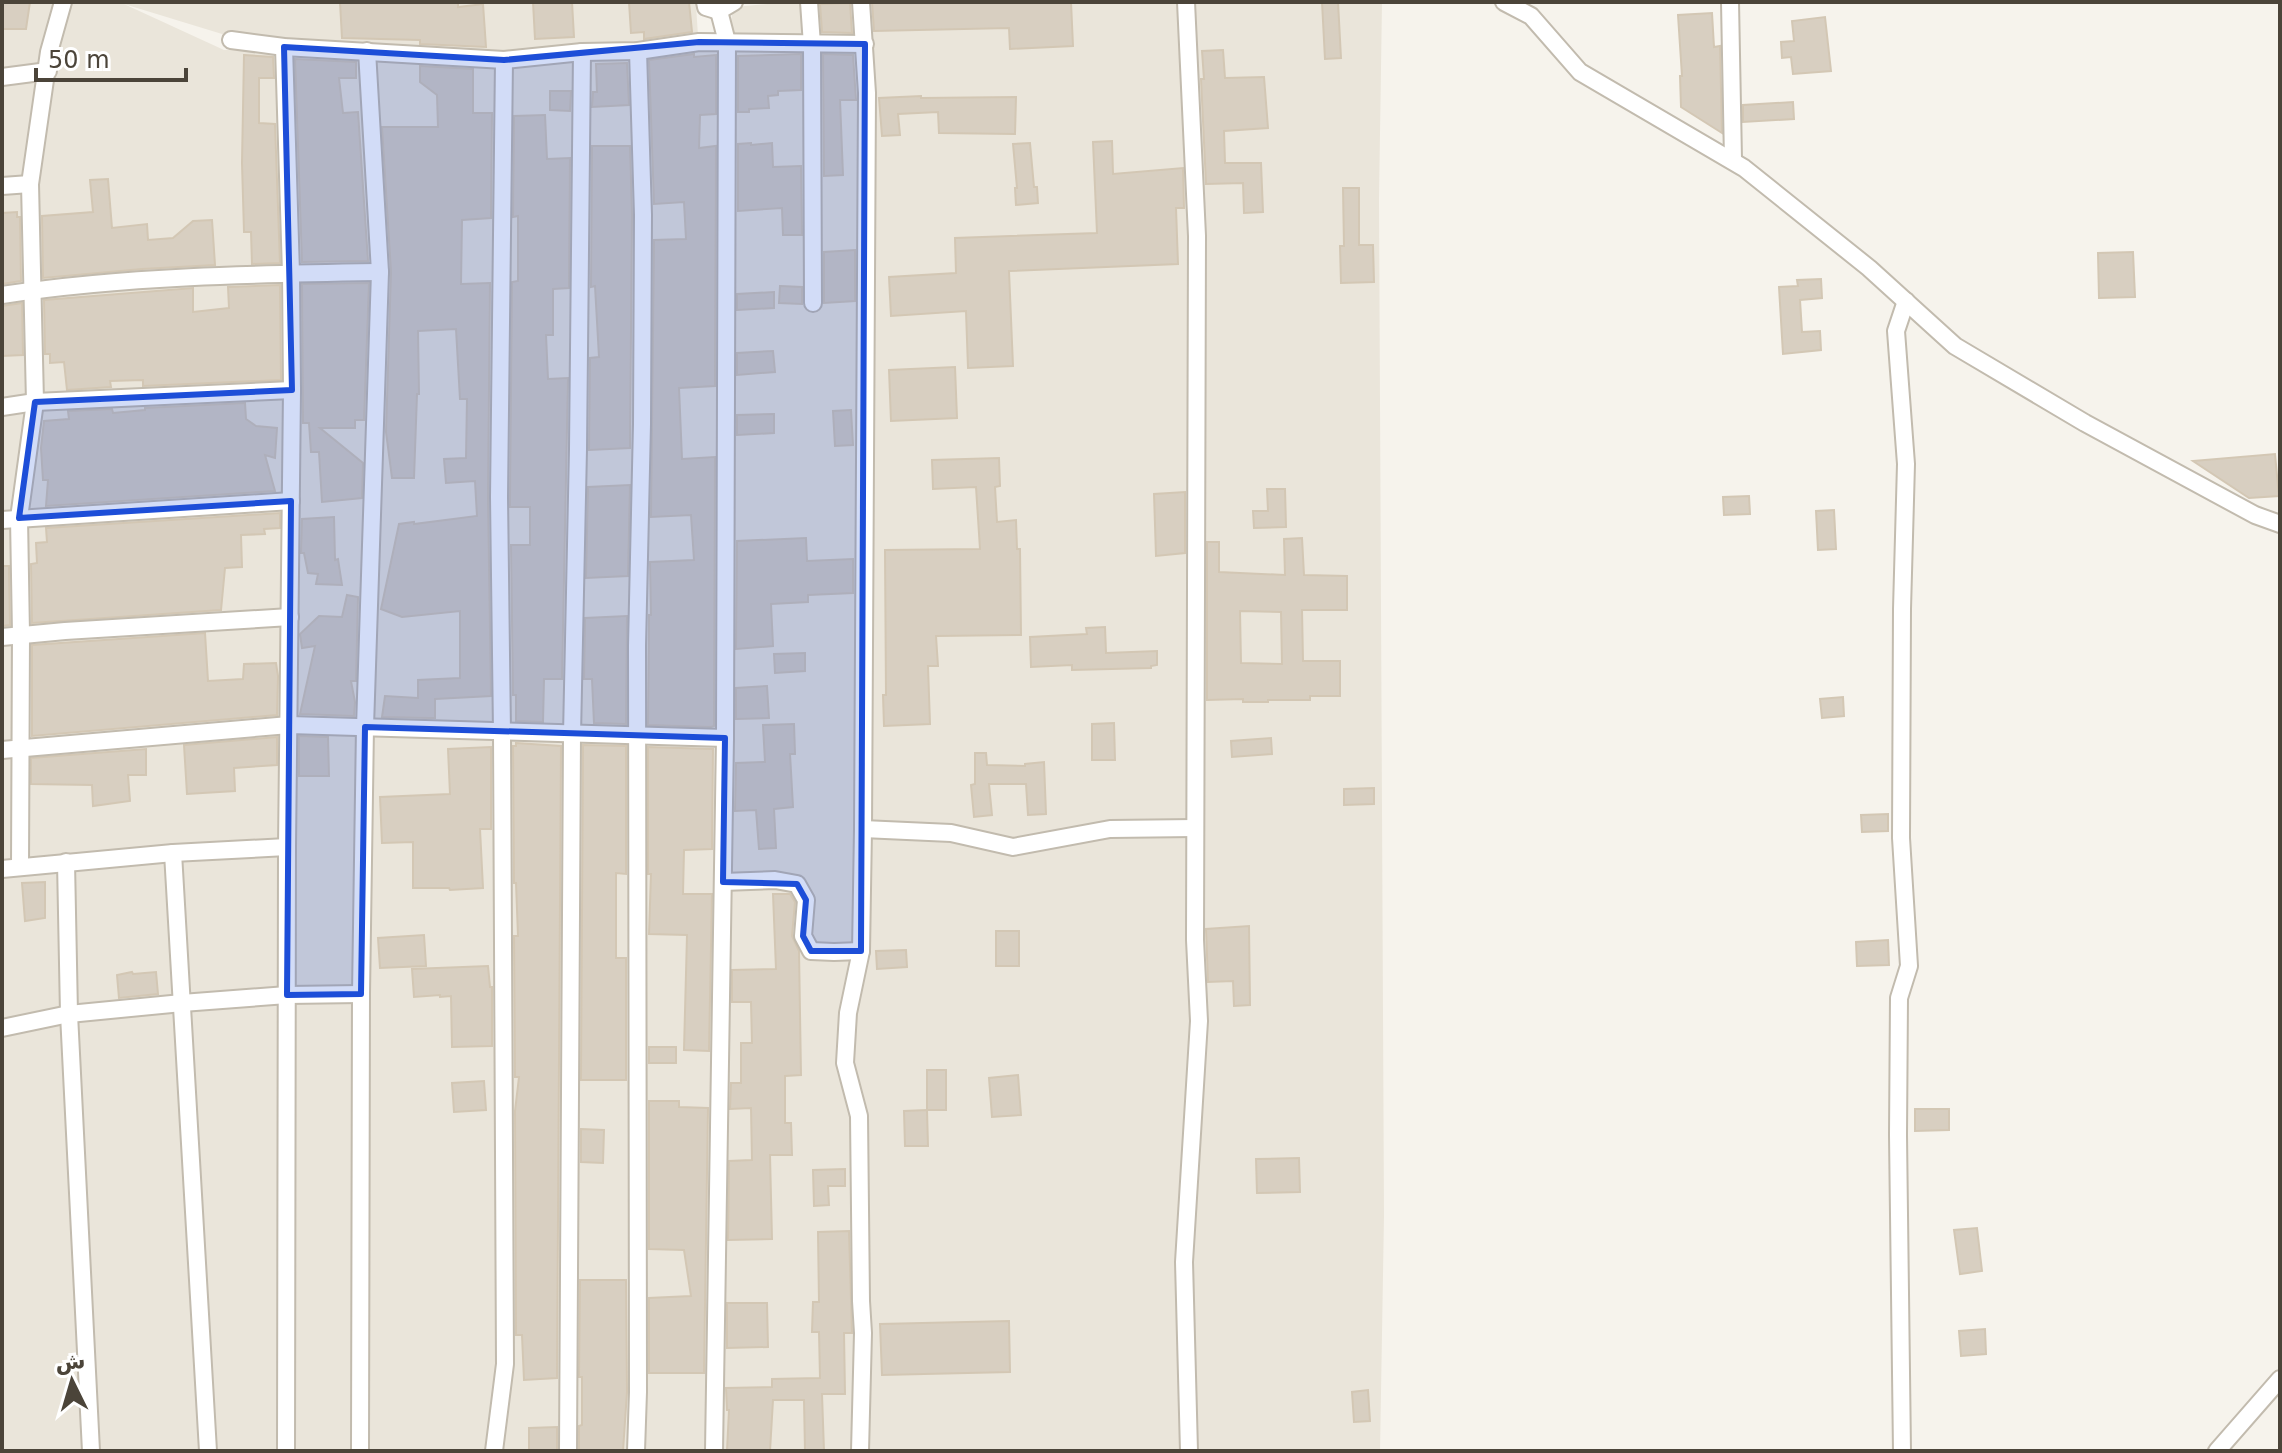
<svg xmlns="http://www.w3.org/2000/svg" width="2282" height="1453" font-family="'DejaVu Sans',Vazirmatn,sans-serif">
	<rect width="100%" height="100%" fill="#f6f3ec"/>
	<path fill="#eae5da" d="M2,2H712L696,5L698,36L502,51L290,40L222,34L124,4L224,50L340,51L508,63L728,33L734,7L788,2H1382L1379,199L1384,1216L1380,1451H2Z"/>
	<g fill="#d8cfc1" stroke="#d3c7b4" stroke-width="2" fill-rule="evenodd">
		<path d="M2,2H30L26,29H2Z"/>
		<path d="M340,2H458V7L483,4L486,47L420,44V40L342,38Z"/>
		<path d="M533,2H572L574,37L535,39Z"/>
		<path d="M629,2H689L692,32L644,39V32L631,33Z"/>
		<path d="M872,2H1071L1073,46L1010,49L1009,28L874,31Z"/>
		<path d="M1322,2H1338L1341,58L1325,59Z"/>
		<path d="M850,3L852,33L822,32L820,4Z"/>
		<path d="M1712,13L1714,47L1720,46L1722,133L1681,107L1680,76H1682L1678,15Z"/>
		<path d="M1825,17L1831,71L1793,74L1791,57L1782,58L1781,42L1794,41L1792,21Z"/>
		<path d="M1223,50L1225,78L1264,77L1268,128L1224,131L1225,163H1261L1263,212L1244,213L1243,183L1206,184L1201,79H1204L1202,51Z"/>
		<path d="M694,54V57L716,55V114L700,115L699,148L716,146L715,386L679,388L682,459L715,457L714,726L711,727L648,725L649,615H651L650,562L694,560L691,515L651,517L654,240L686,239L684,202L654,204L649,60Z"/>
		<path d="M801,54V90L778,91V95L768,96L769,108L749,109V112H738V56Z"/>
		<path d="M823,54L853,55L856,100H840L843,175L824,176Z"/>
		<path d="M244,55L273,57L274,78H259V123L275,124L280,263L252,264L251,232H244L242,163Z"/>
		<path d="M295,59L356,62V78H339L343,113L358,112L368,261L302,262Z"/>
		<path d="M627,63L629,105L592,107L593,92H597L596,64Z"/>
		<path d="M420,66L473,69V113H492L491,218L462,220L461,284L490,283L488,497L491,696L435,699V718H429L382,717L385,696L418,698V680L460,678V611L402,617L381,609L399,524L414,522V524L477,516L475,481L446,483L444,459L466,458L467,399H460L456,329L418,331L419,394H417L414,478H392L386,432L391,272L382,127H438L437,95L420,82Z"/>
		<path d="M550,91H571L570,111L550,110Z"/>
		<path d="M921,96V98L1016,97L1015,134L939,133L938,112L898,114L900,135L882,136L879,98Z"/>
		<path d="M1793,102L1794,119L1743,122V105Z"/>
		<path d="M545,115L547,159L570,158L569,288L553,289V335H546L548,379L568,378L562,679H544L543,722L516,721V695H513L511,545H530V507H510V497L512,282L518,281V216L513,217L514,116Z"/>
		<path d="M1112,141L1113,174L1183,168L1184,208H1176L1178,264L1009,271L1013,366L968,368L966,311L891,316L889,277L956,273L955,238L1097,233L1093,142Z"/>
		<path d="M751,143V145L772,143L773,167L801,166L802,235H783L782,208L738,211V144Z"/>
		<path d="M1030,143L1034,187H1037L1038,203L1016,205L1015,188H1017L1013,144Z"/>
		<path d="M592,146H630L632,215L630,448L589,450L590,358L599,357L595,286L591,287Z"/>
		<path d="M108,179L112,228L147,224L148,240L173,238L193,221L212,220L215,265L142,269L43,278L42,216L93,212L90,180Z"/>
		<path d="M1343,188H1359V245H1373L1374,282L1341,283L1340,246H1344Z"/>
		<path d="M17,212V217H20L21,281L2,284V213Z"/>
		<path d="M855,250V301L824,303V252Z"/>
		<path d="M2133,252L2135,297L2099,298L2098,253Z"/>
		<path d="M1821,279L1822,298L1800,300L1802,332L1820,331L1821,350L1783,354L1779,287L1798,286L1797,280Z"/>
		<path d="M369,283L364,420H355V428H320L363,463L362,498L322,502L319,452H311L309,423H303L302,284Z"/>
		<path d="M280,285L281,380L143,386V380L110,381L111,387L67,390L64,362L50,363V354H45L44,300L193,288V312L229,308L228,287Z"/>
		<path d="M780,286L802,287V304L779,303Z"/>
		<path d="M774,292V308L737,310V294Z"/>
		<path d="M22,303L23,355L2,356V306Z"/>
		<path d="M773,351L775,372L737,375V353Z"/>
		<path d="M955,367L957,418L891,421L889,370Z"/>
		<path d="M245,403L246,419L256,426L277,428L275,458L265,455L275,491L46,506L48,480H43L41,448L44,421L69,419L68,411L112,409L113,413L145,410V408Z"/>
		<path d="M851,410L853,445L835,446L833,411Z"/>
		<path d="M774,414V433L737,435V415Z"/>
		<path d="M2275,454L2279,496L2249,498L2193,461Z"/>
		<path d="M999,458L1000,486L995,487L997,522L1016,520L1017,549H1020L1021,635L936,636L938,666H928L930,724L884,726L883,695H886L885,550L980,549L976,487L933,489L932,460Z"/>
		<path d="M630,485L628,576L586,578L588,487Z"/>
		<path d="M1267,489H1285L1286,527L1254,528L1253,511H1268Z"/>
		<path d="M1185,492V553L1156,556L1154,494Z"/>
		<path d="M1749,496L1750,514L1724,515L1723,497Z"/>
		<path d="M1834,510L1836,549L1818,550L1816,511Z"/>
		<path d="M280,513V528L264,529L265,534L241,535L242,567L225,568L221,610L32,623L31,564L37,563L36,543L47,542L46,528Z"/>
		<path d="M334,517L335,560L338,559L342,585L316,584L318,574L308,573L304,553H301L302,519Z"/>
		<path d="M806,538L807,561L853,559V593L808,595V602L771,604L773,646L736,649L737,541Z"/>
		<path d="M1302,538L1304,575L1347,576V610H1302L1303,661H1340V696H1310V700H1268V702H1243V699L1207,700V542H1219V572L1285,575L1284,539ZM1240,611L1281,612L1282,664L1241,663Z"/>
		<path d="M2,566H9L10,625L2,626Z"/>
		<path d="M347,595L358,597L356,681H351L355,702L354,716L300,714L315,646L302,648L300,634L319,616L342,617Z"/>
		<path d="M627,616L626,724L594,723L592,679H584L585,618Z"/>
		<path d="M1105,627L1106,653L1157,651V665L1151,666V668L1072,670V665L1031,667L1030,637L1087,634L1086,628Z"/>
		<path d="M205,633L208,681L243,679L244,664L276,663L278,676L277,715L32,736V645Z"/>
		<path d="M805,653V671L775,673L774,654Z"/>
		<path d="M767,686L769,718L736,719V688Z"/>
		<path d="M1843,697L1844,716L1822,718L1820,699Z"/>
		<path d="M1114,723L1115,760H1092V724Z"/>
		<path d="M794,724L795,754H790L793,807L774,809L776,848L759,849L756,810L735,811L736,763L765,762L763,725Z"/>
		<path d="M299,736L328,737L329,776H299Z"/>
		<path d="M277,737V765L234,768L235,791L187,794L184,745Z"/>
		<path d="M1271,738L1272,754L1232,757L1231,741Z"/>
		<path d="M516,743L561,746L557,1378L524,1380L522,1335H516L515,1111L519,1077H515L514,936H518L516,883H514L513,746H516Z"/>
		<path d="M583,745L626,746V874L616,873V958H626V1080H581Z"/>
		<path d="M491,747V829H480L483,888L450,890L449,888H413V842L382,843L380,797L450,794L448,749Z"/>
		<path d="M648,747L713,749L712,849L684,850L683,894H712L709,1051L684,1050L687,935L649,934L651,874H648Z"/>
		<path d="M146,749V775H128L130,801L93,806L92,785L31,784V758Z"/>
		<path d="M975,753H986L987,765L1025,766V764L1044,762L1046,814L1028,815L1026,784H989L992,815L974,817L971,785L975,784Z"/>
		<path d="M1374,788V804L1344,805V789Z"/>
		<path d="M1888,814V831L1862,832L1861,815Z"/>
		<path d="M45,882V918L25,921L22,883Z"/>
		<path d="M773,894H790L795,902L792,936L799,951L801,1075L785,1076V1123H791L792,1155H770L772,1239L728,1240L729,1161L752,1160L751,1108L730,1109L731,1083H741V1043H752L751,1002H732V970L776,969Z"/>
		<path d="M1249,926L1250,1005L1234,1006L1233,981L1208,982L1206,929Z"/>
		<rect x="996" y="931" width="23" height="35"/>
		<path d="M424,935L426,966L380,968L378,938Z"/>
		<path d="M1888,940L1889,965L1857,966L1856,942Z"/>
		<path d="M906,950L907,967L877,969L876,951Z"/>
		<path d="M488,966L490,987H492V1046L452,1047L451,996L440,997V995L414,997L412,969Z"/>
		<path d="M132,972L133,974L156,972L158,994L119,998L117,975Z"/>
		<rect x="649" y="1047" width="27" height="16"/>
		<rect x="927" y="1070" width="19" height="40"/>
		<path d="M1018,1075L1021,1115L992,1117L989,1078Z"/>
		<path d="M484,1081L486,1110L454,1112L452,1083Z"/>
		<path d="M649,1101H679V1107L708,1108L704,1373H649V1298L691,1296L684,1250L649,1249Z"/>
		<path d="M1915,1109H1949V1130L1915,1131Z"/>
		<path d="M927,1110L928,1146H905L904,1111Z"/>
		<path d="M581,1129L604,1130L603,1163L581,1162Z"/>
		<path d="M1299,1158L1300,1192L1257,1193L1256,1159Z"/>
		<path d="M845,1169V1186H828L829,1205L814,1206L813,1170Z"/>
		<path d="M1977,1228L1982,1271L1960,1274L1954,1230Z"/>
		<path d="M849,1231L852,1333H844L845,1394H822L824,1451H805L804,1400H773L770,1451H727L729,1410H727L726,1388L772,1387V1379L820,1378L819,1332H812L813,1302H819L818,1232Z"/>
		<path d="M580,1280H626L627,1392L623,1451H579V1426L582,1425V1377H579Z"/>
		<path d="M727,1303H767L768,1347L727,1348Z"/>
		<path d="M1009,1321L1010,1372L882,1375L880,1324Z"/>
		<path d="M1985,1329L1986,1354L1961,1356L1959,1331Z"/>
		<path d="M1368,1390L1370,1421L1354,1422L1352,1392Z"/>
		<path d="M557,1427V1451H529V1428Z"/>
	</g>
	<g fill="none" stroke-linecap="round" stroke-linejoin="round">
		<defs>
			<g id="minor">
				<path d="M705,2L706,7L719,11"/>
				<path d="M809,2L812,45L813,303"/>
				<path d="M1186,2L1197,236L1195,940L1199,1021L1184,1262L1189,1451"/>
				<path d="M1504,2L1531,16L1580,72L1744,168L1869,268L1955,346L2085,423L2255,515L2280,524"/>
				<path d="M1730,2L1733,160"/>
				<path d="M231,40L284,47L504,60L582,52L638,51L699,42L865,44"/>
				<path d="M284,47L291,273L292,390L287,847L286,1451"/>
				<path d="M2,77L48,71"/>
				<path d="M2,186L30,184"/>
				<path d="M2,295C125,276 256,274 380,272"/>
				<path d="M2,407L35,402L292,390"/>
				<path d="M2,520L291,501"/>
				<path d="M2,637L65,631L290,617"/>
				<path d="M2,750L289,725L725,738"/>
				<path d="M863,829L951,833L1013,847L1110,829L1195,828"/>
				<path d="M173,853L208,1451"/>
				<path d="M66,862L69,1014L91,1451"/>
				<path d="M20,867L21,634L19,518L35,402L30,184L49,52L63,2"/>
				<path d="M2,869L173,853L287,847"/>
				<path d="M723,882L775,880L797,884L806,900L803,936L811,951L834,952L861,951"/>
				<path d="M2,1028L69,1014L182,1003L287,995L361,994"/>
				<path d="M360,1451L361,994L365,727L380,272L367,51"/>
				<path d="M494,1451L505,1364L502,732L499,497L504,60"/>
				<path d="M568,1451L572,735L578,449L582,52"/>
				<path d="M636,1451L638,1392L637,646L642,424L643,215L638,51"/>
				<path d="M714,1451L725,738L727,42L719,11L734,2"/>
				<path d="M860,1451L863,1333L861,1301L859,1116L845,1063L848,1013L861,951L863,829L867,93L861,2"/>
				<path d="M1902,1451L1898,1135L1899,998L1909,966L1901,838L1902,609L1906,464L1896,331L1906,301"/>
				<path d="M2217,1451L2280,1379"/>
			</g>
		</defs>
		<use href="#minor" stroke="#c2bbae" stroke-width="20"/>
		<use href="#minor" stroke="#fff" stroke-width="16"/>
	</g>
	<path fill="#1d4ed8" fill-opacity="0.2" stroke="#1d4ed8" stroke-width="6" stroke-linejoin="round" d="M699,42L865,44L861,951H811L803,936L806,900L797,884L723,882L725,738L365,727L361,994L287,995L291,501L19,518L35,402L292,390L284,47L504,60Z"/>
	<rect width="2282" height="1453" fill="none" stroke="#4b4439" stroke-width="8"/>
	<g transform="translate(72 1381) rotate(355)" stroke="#ffffff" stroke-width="6" paint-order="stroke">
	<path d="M0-6L14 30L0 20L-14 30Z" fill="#4b4439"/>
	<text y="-12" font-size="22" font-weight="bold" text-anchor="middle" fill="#4b4439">ش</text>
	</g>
	<path d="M36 68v12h150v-12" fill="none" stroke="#4b4439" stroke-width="4"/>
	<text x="48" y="68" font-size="24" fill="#4b4439" stroke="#ffffff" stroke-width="6" paint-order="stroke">50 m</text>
</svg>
